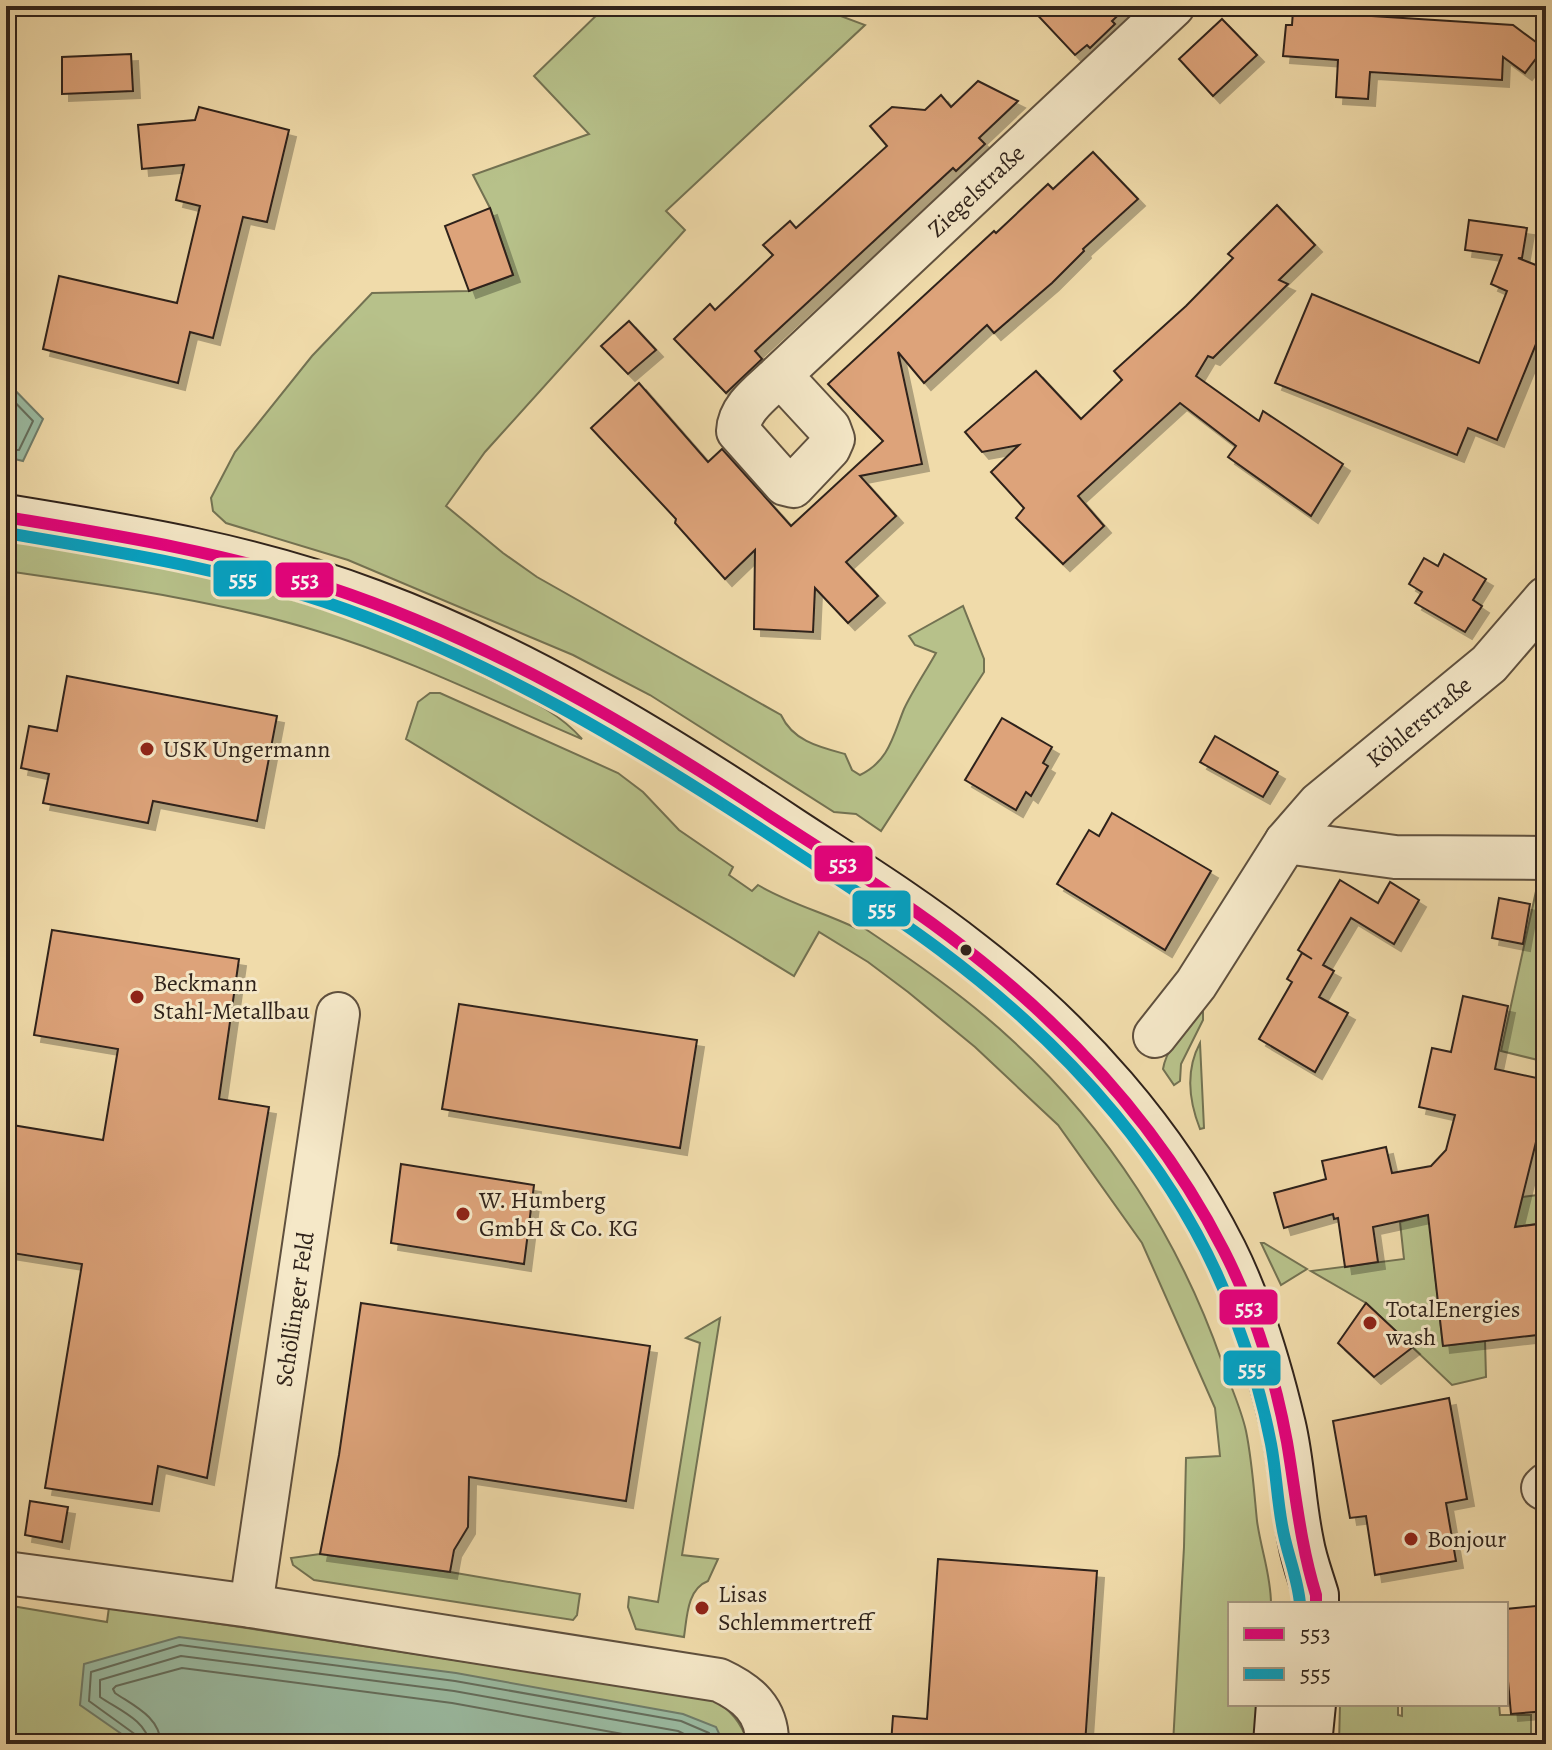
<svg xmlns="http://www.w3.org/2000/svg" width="1552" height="1750" font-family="Alegreya,serif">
	<defs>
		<filter id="shadow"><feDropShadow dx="7" dy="7" stdDeviation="0" flood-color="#0004"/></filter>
	</defs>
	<rect width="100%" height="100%" fill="#f0dbaa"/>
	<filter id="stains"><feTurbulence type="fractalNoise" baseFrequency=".0025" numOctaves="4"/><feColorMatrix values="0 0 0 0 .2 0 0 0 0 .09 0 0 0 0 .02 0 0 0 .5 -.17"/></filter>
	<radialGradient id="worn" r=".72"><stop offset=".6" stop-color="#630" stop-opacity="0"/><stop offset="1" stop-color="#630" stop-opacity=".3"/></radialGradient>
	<g fill="#b7c18a" stroke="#737252" stroke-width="2">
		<path d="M606,6H814L865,25L666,211L685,230L485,452L446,506L503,553L537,577L781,715C793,741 819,747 845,754L852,770L860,775C889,761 893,736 904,709C913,690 926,671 936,653L915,645L909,636L963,606L984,659V672L881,831L856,814L834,812L650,695L573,655L348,560L226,523L213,511L211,498L235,452L312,356L372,293L469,291L513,275L490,208L473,175L589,134L534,76Z"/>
		<path d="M6,536C142,560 281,584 408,638C434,649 459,664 485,677C518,694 557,710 582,739C495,702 408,658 317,631C216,600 110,586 6,571Z"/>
		<path d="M430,693H440L618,773L643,792L679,830L733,867L729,875L752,891L758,885C790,904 823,912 856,928L858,924C912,960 966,997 1013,1041C1108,1128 1180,1241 1222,1362C1230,1385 1241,1408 1246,1431C1252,1460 1254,1491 1257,1521C1261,1550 1271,1575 1271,1604H1230V1704H1270L1267,1744H1173L1184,1547L1186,1458L1220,1456L1215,1408L1142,1243L1058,1125L975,1047L908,992L868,962L819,932L794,976L406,739L418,702Z"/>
		<path d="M1540,873H1546V1062L1501,1051Z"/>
		<path d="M1203,1008V1020L1181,1064L1180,1081L1174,1085L1163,1069C1167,1045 1188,1027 1203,1008Z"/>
		<path d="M1200,1043L1204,1128L1200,1129C1189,1101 1185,1071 1200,1043Z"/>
		<path d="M1546,1194V1223L1431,1237L1443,1346L1485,1341L1486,1377L1452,1385L1366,1303L1311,1271L1404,1259L1400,1222L1473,1203Z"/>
		<path d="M1261,1243H1264L1307,1269L1281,1285Z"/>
		<path d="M720,1318L682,1555L718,1559L708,1581C687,1589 687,1617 684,1637L636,1629L628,1607L629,1597L658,1602L700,1343L686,1338Z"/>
		<path d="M320,1554L450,1572L580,1594L577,1615L573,1620L314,1580L293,1565L291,1558Z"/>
		<path d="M6,1605L107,1622L109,1607L710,1699C731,1708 741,1723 749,1744H45L6,1738Z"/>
		<path d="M1340,1704H1398V1715L1402,1716V1704H1499L1500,1715H1531V1744H1339Z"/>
	</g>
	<g fill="#9bbca3" stroke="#707e6c" stroke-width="2">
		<path d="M6,381L43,419L23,461L6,457Z"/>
		<path d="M179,1637L456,1673L683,1714L716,1727L724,1744H136L80,1705L84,1664Z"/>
	</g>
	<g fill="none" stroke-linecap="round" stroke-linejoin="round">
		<g stroke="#656f5e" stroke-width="2">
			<path d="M6,393L33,421L19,450H6"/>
			<path d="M139,1744L136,1735L89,1701L91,1672L180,1645L455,1681L681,1721L709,1733L715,1744"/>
			<path d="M149,1744C148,1721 117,1709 100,1697V1680L181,1656L454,1691L678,1731L704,1744"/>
			<path d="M161,1744C160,1717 134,1706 115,1693L113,1689L116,1686L182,1668L452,1703L678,1744"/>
		</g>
	</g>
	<g fill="#dda37a" stroke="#2f221a" stroke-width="2" filter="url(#shadow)">
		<path d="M1029,6H1128L1112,21L1115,24L1090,48L1087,45L1075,55Z"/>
		<path d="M1293,11L1513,25L1544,48L1525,73L1503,57L1502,80L1370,72L1368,99L1336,97L1338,60L1283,56L1286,25H1292Z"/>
		<path d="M1222,19L1257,55L1213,96L1179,59Z"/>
		<path d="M131,54L133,91L62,94V57Z"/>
		<path d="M978,81L1018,101L979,138L985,144L956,171L953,168L755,351L762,359L726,393L674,339L710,304L715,310L773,255L763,245L790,221L796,228L887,146L870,126L892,107L925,110L941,95L951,107Z"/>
		<path d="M199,107L289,130L267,222L243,217L213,338L190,332L178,383L43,349L59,276L177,303L200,206L176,200L184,165L142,169L138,125L195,120Z"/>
		<path d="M1093,152L1138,199L1083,249L1084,251L1052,283L994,333L987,325L924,383L898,352L922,464L860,476L896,516L846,562L878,596L848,623L815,588L813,632L754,629L755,550L725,579L675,523L676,519L591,428L639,383L708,462L722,449L791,526L883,441L828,384L994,231L996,233L1048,184L1053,189Z"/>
		<path d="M1277,205L1315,245L1279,280L1288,284L1213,358L1208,356L1196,376L1259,421L1263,411L1343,464L1311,516L1228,457L1236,446L1180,403L1078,496L1104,526L1063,564L1016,518L1024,508L991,472L1019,445L982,452L965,432L1036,371L1081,419L1122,380L1114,371L1186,306L1233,258L1228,254Z"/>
		<path d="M490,208L513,275L469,291L445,226Z"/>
		<path d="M1469,220L1527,228L1522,258H1518L1546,269V348L1536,344L1497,440L1468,428L1457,455L1275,383L1312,294L1479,363L1507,291L1491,284L1502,255L1465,250Z"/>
		<path d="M629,321L656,350L628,374L601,346Z"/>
		<path d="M1444,554L1486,579L1473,600L1482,606L1465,632L1415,603L1422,592L1409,584L1424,558L1438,566Z"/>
		<path d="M67,676L277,716L257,821L153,801L148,823L43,803L49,774L21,768L29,726L57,731Z"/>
		<path d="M1002,718L1052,747L1043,763L1048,766L1031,796L1026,792L1016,810L965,780Z"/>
		<path d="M1215,736L1278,772L1263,797L1200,762Z"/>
		<path d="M1112,813L1211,871L1165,950L1057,884L1089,830L1099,836Z"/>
		<path d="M1340,880L1378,903L1390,882L1419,900L1394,944L1351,918L1323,965L1334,971L1319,997L1348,1013L1315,1072L1259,1039L1292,982L1287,979L1302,953L1312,959L1298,950Z"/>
		<path d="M1499,898L1530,904L1523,944L1492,938Z"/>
		<path d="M52,930L239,959L219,1099L269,1107L207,1478L158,1466L152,1504L45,1488L82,1264L6,1252V1124L103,1140L118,1049L34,1035Z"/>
		<path d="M1463,996L1508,1006L1495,1069L1546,1080V1144L1536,1142L1515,1227L1546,1223V1334L1443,1346L1428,1215L1373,1227L1378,1262L1345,1267L1338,1218L1334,1219L1333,1214L1284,1228L1274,1193L1326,1179L1322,1161L1386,1147L1392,1173L1431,1166L1446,1150L1455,1115L1419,1107L1432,1048L1451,1052Z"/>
		<path d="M459,1004L697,1040L680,1148L442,1109Z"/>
		<path d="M401,1164L534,1185L524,1264L391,1243Z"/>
		<path d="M361,1303L650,1346L626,1501L469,1477L468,1527L454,1550L450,1572L320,1554L339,1455Z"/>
		<path d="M1366,1303L1413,1347L1374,1377L1338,1343Z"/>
		<path d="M1449,1398L1467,1499L1446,1503L1456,1561L1375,1575L1366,1516L1350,1518L1333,1421Z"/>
		<path d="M30,1501L68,1507L62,1542L25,1535Z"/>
		<path d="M938,1559L1097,1571L1085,1744H891L893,1716L927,1719Z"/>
		<path d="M1546,1605V1711L1511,1714L1506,1659V1609Z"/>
	</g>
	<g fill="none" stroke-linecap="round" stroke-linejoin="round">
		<defs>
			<g id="street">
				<path id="s1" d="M780,375L829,428L833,439L829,448L793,486L785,484L738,431C739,407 764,391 780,375L1173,6"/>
				<path d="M1286,842L1395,857L1546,858"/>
				<path id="s2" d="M1155,1036L1196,984L1286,842L1319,804L1489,664L1546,598"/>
				<path d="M1543,1488L1546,1485"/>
				<path d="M6,1573L251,1606L719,1680C747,1693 768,1710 767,1744"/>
				<path id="s3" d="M251,1606L338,1014"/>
			</g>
			<g id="secondary">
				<path d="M6,517C129,537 254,557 372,602C522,658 657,740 790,829C851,869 914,908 971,953C1075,1033 1165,1134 1224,1251C1251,1305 1269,1366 1283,1425C1292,1463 1293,1504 1301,1542C1304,1560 1311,1578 1316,1595V1604"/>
				<path d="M1276,1744L1279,1704"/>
				<path d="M1309,1744L1313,1704"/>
			</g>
		</defs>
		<use href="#street" stroke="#5f503e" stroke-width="46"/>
		<use href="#secondary" stroke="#2f221a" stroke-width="48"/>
		<use href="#street" stroke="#f5e8c8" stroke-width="42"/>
		<use href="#secondary" stroke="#f5e8c8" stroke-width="44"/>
		<defs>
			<path id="bus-1" d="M6,517C114,535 224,552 328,587C488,640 634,726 774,819C833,857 893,894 949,936C1062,1021 1160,1125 1224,1251C1254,1310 1275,1377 1287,1442C1296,1495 1300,1543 1316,1595V1604"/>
			<path id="bus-2" d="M6,533C113,551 222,568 325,602C490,658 638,748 782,843C835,878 890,912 940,950C1067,1045 1182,1170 1236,1321C1251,1361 1263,1402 1271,1444C1276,1470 1277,1498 1282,1525C1286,1551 1298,1578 1300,1604"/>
		</defs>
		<use href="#bus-1" stroke="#f5e8c8" stroke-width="18"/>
		<use href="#bus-2" stroke="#f5e8c8" stroke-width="18"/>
		<use href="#bus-1" stroke="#e5007d" stroke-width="12"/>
		<use href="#bus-2" stroke="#02a2c5" stroke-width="12"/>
	</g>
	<g fill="#8f2418" stroke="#f5e8c8" stroke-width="3">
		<circle cx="147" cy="749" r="8"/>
		<circle cx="137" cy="997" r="8"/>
		<circle cx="463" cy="1214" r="8"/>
		<circle cx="1370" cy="1323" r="8"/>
		<circle cx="1411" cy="1539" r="8"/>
		<circle cx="702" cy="1608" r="8"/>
	</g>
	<circle fill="#2f221a" stroke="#f5e8c8" stroke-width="3" cx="966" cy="950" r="7"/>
	<g text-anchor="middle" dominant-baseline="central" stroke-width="6" stroke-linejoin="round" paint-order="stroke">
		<g font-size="24" fill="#2f221a" stroke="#f5e8c8">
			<text stroke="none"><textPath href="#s1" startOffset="566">Ziegelstraße</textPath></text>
			<text stroke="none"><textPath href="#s2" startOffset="414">Köhlerstraße</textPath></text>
			<text stroke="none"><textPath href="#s3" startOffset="300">Schöllinger Feld</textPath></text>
		</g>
		<g font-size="24" fill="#2f221a" stroke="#f5e8c8" text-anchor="start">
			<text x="163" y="749">USK Ungermann</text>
			<text x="153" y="983">Beckmann<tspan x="153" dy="28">Stahl-Metallbau</tspan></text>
			<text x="479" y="1200">W. Humberg<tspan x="479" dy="28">GmbH &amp; Co. KG</tspan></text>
			<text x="1386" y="1309">TotalEnergies<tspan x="1386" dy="28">wash</tspan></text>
			<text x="1427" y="1539">Bonjour</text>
			<text x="718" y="1594">Lisas<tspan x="718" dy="28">Schlemmertreff</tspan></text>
		</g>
	</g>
	<g stroke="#f5e8c8" stroke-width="3">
		<rect x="212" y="559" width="61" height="39" rx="8" fill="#02a2c5"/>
		<rect x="274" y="561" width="61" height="38" rx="8" fill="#e5007d"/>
		<rect x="813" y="844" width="61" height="39" rx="8" fill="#e5007d"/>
		<rect x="851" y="889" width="61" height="39" rx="8" fill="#02a2c5"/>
		<rect x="1218" y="1288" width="61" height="38" rx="8" fill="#e5007d"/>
		<rect x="1222" y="1349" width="60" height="38" rx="8" fill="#02a2c5"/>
	</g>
	<g font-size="22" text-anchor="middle" font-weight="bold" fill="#fff">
		<text x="243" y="586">555</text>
		<text x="305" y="587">553</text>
		<text x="843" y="871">553</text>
		<text x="882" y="916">555</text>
		<text x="1249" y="1315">553</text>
		<text x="1252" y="1376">555</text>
	</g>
	<rect width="1552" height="1750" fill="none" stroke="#f0dbaa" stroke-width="32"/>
	<rect x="8" y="8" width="1536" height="1734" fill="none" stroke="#2f221a" stroke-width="4"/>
	<rect x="16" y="16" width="1520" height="1718" fill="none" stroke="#2f221a" stroke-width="2"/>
	<rect x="1228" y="1602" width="280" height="104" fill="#f5e8c8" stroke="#a69982" stroke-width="2"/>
	<rect x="1244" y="1628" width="40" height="12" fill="#e5007d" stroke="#a69982" stroke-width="2"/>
	<text x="1300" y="1642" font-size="24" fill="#2f221a">553</text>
	<rect x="1244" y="1668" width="40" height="12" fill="#02a2c5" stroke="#a69982" stroke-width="2"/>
	<text x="1300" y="1682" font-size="24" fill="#2f221a">555</text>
	<rect width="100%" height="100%" filter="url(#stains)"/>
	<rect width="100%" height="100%" fill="url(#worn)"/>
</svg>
